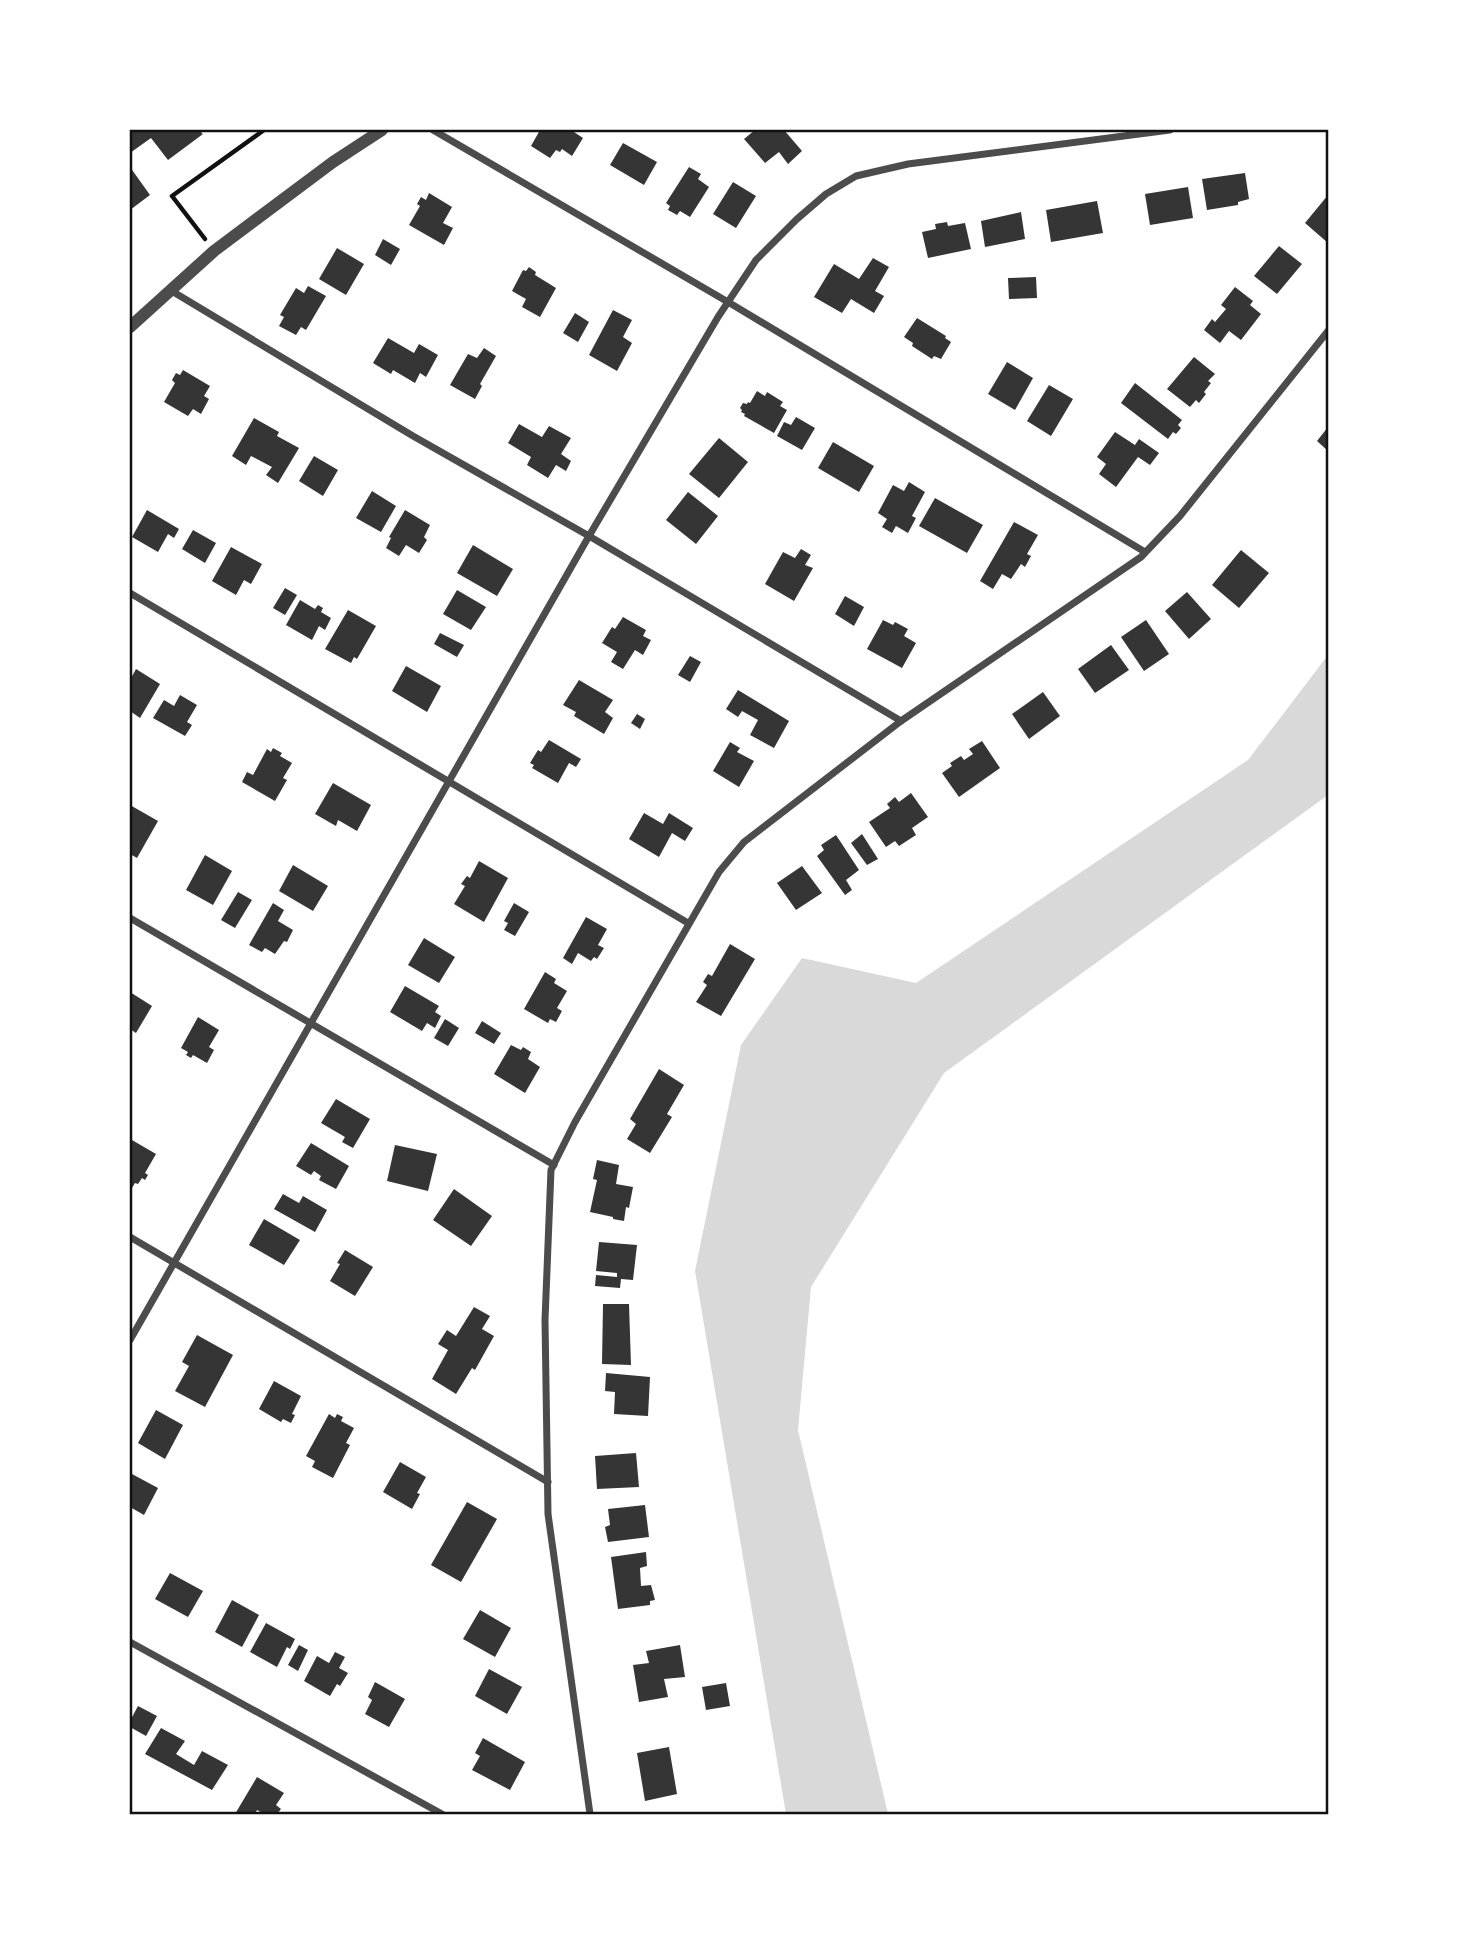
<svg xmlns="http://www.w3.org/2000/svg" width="1458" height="1944" font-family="'PT Sans',sans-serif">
	<rect width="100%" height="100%" fill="#fff"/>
	<path fill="#d9d9d9" d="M1328,655V795L944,1073L811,1287L798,1430L888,1814H786L695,1271L741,1045L802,958L916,983L1248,760Z"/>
	<g fill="#353535">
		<path d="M130,130H205L201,133L203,134L168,160L151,138L130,153Z"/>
		<path d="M540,130H575L574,132L583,138L572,156L562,149L560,152L556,150L550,158L531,146Z"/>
		<path d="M755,130H784L802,151L788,164L779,152L765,163L744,139Z"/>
		<path d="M623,143L657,162L644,185L610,165Z"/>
		<path d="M130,167L150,195L130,210Z"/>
		<path d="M689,167L701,174L698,179L709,187L690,217L680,211L677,215L668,210L670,206L666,203Z"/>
		<path d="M1245,173L1249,199L1238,202V205L1207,210L1202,179Z"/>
		<path d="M733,182L756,196L736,228L713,214Z"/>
		<path d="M1188,187L1193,218L1150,225L1145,194Z"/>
		<path d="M429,193L452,207L443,223L453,228L444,245L409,225L420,206L417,204L421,197L426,200Z"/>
		<path d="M1328,195V243L1305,223Z"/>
		<path d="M1097,201L1103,233L1051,242L1046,210Z"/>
		<path d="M1021,212L1025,239L985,247L981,221Z"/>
		<path d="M947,222L948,226L965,223L971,249L928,258L922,232L936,229L935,224Z"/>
		<path d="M383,239L400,249L391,265L375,255Z"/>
		<path d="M1279,246L1302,264L1277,294L1254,276Z"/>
		<path d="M337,248L364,264L346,295L319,279Z"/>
		<path d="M873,258L889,267L875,291L884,296L874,313L851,299L842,313L814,297L834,264L859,279Z"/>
		<path d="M529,267L536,272L535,275L556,288L540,317L522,307L526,299L512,291L523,270L526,271Z"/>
		<path d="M1036,277L1037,298L1009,299L1008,278Z"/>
		<path d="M308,286L326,296L306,330L301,327L296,335L279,326L284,317L280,315L296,288L304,293Z"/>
		<path d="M1235,287L1253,301L1250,305L1261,314L1241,340L1229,331L1220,343L1204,330L1212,319L1215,322L1226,309L1221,305Z"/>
		<path d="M613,310L632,320L623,337L632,343L617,371L589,355Z"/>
		<path d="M575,313L589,322L578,342L563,333Z"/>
		<path d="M917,318L946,336L945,338L951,342L941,359L934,356L932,359L912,346L913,343L904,337Z"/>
		<path d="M388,338L414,353L419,344L438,355L426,377L420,373L415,383L393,370L391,374L373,363Z"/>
		<path d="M484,348L496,356L480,384L482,386L475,399L450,385L468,354L477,358Z"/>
		<path d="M1194,357L1215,374L1208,381L1211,383L1204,392L1206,394L1199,403L1196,400L1190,407L1167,389Z"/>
		<path d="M1007,362L1033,378L1015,410L988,394Z"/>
		<path d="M183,370L210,386L204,396L209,399L201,414L193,409L188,416L164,402L175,383L172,380L176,373L180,375Z"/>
		<path d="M1135,383L1182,420L1178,425L1181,428L1176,434L1173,432L1168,439L1121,403Z"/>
		<path d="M1049,385L1073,399L1051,436L1027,421Z"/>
		<path d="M757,391L765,396L767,392L783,402L780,406L787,410L774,433L744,416L745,414L741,412L742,410L740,408L743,403L747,404L748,402L750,403Z"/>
		<path d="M796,417L815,428L802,450L777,436L784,422L791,425Z"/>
		<path d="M254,418L279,432L277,436L299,448L278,483L266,475L272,467L251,456L246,465L232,456Z"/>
		<path d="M519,424L542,437L549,426L571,438L561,454L571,461L566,471L556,465L548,478L527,465L531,457L508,443Z"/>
		<path d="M1328,427V451L1317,441Z"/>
		<path d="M1115,432L1135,445L1139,439L1159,453L1150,465L1138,457L1116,487L1099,474L1106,464L1097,457Z"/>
		<path d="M719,438L748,462L719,498L689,474Z"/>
		<path d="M833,442L874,466L859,492L818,468Z"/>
		<path d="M314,456L338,470L323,496L299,481Z"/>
		<path d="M909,482L925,492L912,516L916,518L908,533L896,526L892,533L882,527L887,519L878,513L893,485L904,491Z"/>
		<path d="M372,491L396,506L381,532L356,518Z"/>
		<path d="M688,492L718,516L696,544L666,520Z"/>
		<path d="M935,498L983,525L967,553L919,526Z"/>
		<path d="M147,510L179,529L174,538L168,534L158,552L132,537Z"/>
		<path d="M405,510L430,525L424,537L427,540L419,553L406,545L399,556L386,548L391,538L389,537Z"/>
		<path d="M1014,522L1038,535L1027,554L1031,556L1025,567L1021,564L1011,579L1002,574L993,589L980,581Z"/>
		<path d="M193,530L216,543L205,563L182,549Z"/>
		<path d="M473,545L513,569L497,596L457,573Z"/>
		<path d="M231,547L262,564L251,584L244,580L236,595L212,581Z"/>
		<path d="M801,549L811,555L805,565L813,568L794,601L765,584L783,552L795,558Z"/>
		<path d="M1241,550L1269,573L1239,608L1212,585Z"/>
		<path d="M285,588L297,595L285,615L273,608Z"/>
		<path d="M457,590L486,607L471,630L443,614Z"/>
		<path d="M1187,592L1211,619L1189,639L1165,611Z"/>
		<path d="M845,596L864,607L854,626L835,614Z"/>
		<path d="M300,600L315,609L318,605L323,608L321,612L331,618L325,630L319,626L312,640L286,625Z"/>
		<path d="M348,610L376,626L357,659L354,657L351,663L325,649Z"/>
		<path d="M623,617L646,630L643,636L651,640L643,655L635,650L623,669L611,662L617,652L602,643L612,627L615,629Z"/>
		<path d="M883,620L893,625L895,622L908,629L904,636L916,643L902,668L867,649Z"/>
		<path d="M1146,620L1169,654L1144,671L1121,637Z"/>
		<path d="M440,633L464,645L457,657L434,644Z"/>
		<path d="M1111,645L1129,670L1095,693L1078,669Z"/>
		<path d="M690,656L701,662L690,682L678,675Z"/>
		<path d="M406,666L441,686L427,712L392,691Z"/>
		<path d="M136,669L160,684L140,718L130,711V680Z"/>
		<path d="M579,680L613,700L605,712L613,718L604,734L574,716L576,712L563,705Z"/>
		<path d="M738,690L789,721L774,748L750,735L758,720L742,711L738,717L726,709Z"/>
		<path d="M1043,692L1060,716L1029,739L1012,714Z"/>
		<path d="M180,695L197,705L187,722L192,725L185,736L153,718L164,700L174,706Z"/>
		<path d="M637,714L645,719L640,729L631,723Z"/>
		<path d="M549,740L581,759L576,767L569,763L558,783L532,768L534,765L530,763L538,750L541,752Z"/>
		<path d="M982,741L1000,768L959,797L942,773L952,766L950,763L961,756L964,760L973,754L969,749Z"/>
		<path d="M730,742L740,748L737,752L754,761L739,787L713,771Z"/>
		<path d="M273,748L282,753L280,756L292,763L283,778L287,780L275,801L242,782L247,772L253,775L267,749L271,752Z"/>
		<path d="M333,783L371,805L357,831L338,820L336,826L315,814Z"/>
		<path d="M911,793L928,817L912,828L916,835L899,846L895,841L886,847L869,822L890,808L887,804L895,797L899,802Z"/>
		<path d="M130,805L158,821L137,858L130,854Z"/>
		<path d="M644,813L663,824L669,813L693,828L685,841L672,833L659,857L629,839Z"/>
		<path d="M862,834L878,859L867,865L851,843Z"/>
		<path d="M836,835L859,870L846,880L852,890L845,895L817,856L824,850L821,845Z"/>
		<path d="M205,855L232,871L213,905L186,890Z"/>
		<path d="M479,861L508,878L484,922L454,904L465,886L461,884L467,876L470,878Z"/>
		<path d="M293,865L328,886L313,911L279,891Z"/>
		<path d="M802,866L822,893L796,910L777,883Z"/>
		<path d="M238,892L252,900L235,928L221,920Z"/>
		<path d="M273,903L284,910L278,921L293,930L287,942L284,941L275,954L265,948L262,952L249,945Z"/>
		<path d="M514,903L529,912L515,936L504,930L508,923L504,921Z"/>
		<path d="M586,917L607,929L598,945L604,948L597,959L594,957L591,961L578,953L572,964L563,958Z"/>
		<path d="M424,938L455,957L439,983L408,965Z"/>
		<path d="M730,944L755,959L721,1016L696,1002L707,985L703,982L708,974L712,976Z"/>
		<path d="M545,972L556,979L554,983L567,991L557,1008L562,1011L556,1022L550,1019L548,1023L524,1009Z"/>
		<path d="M405,986L439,1006L435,1012L441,1016L435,1028L427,1023L422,1031L390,1012Z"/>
		<path d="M130,992L152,1006L136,1033L130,1029Z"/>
		<path d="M198,1017L219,1030L209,1047L214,1050L207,1063L193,1055L191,1058L186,1055L188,1052L181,1048Z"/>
		<path d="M445,1019L459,1028L448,1046L434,1038Z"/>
		<path d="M482,1021L501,1033L494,1044L475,1033Z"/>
		<path d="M511,1045L521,1050L523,1047L531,1052L528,1059L540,1067L525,1093L494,1074Z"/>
		<path d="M659,1069L684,1085L667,1114L672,1117L650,1153L627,1139L636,1124L630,1119Z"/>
		<path d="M336,1099L370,1119L353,1148L342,1142L345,1137L321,1123Z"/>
		<path d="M132,1140L156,1154L145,1173L148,1175L145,1180L142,1178L138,1184L135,1183L132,1188L130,1187V1144Z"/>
		<path d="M311,1143L349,1166L336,1189L319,1180L321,1176L314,1171L311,1175L296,1166Z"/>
		<path d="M395,1145L437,1154L428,1191L387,1181Z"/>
		<path d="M597,1160L619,1165L616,1184L633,1187L629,1208L626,1207L624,1221L613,1219V1217L590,1212L597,1180L593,1179Z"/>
		<path d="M454,1189L492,1216L471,1246L433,1220Z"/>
		<path d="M283,1194L299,1203L303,1196L327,1210L315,1232L274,1209Z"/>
		<path d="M264,1219L300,1240L284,1265L249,1245Z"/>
		<path d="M599,1242L637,1245L633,1280L621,1279L620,1288L595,1286L596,1275L617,1277V1273L596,1271Z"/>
		<path d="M345,1250L373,1267L355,1296L330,1281L340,1264L337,1263Z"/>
		<path d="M603,1304H629L631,1365L602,1364Z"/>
		<path d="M474,1307L490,1316L482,1329L494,1336L475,1370L472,1368L456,1394L432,1379L448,1350L438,1344L447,1330L456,1336Z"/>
		<path d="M197,1335L233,1355L205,1407L175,1391L189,1366L182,1362Z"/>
		<path d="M606,1373L650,1377L648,1416L614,1414L615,1392L605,1391Z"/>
		<path d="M274,1381L301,1396L292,1414L295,1415L291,1423L283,1419L281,1422L259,1409Z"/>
		<path d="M156,1410L183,1425L165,1459L138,1443Z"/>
		<path d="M329,1414L335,1418L337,1414L343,1417L341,1421L354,1428L346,1443L350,1445L333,1478L312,1467L315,1461L306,1456Z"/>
		<path d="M636,1453L639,1487L597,1489L595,1456Z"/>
		<path d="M400,1462L426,1477L417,1493L420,1494L412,1509L383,1492Z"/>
		<path d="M132,1474L158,1488L144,1515L130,1507V1479Z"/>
		<path d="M467,1502L497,1519L461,1582L431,1565Z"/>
		<path d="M645,1505L649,1537L608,1542L605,1527L610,1525L608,1509Z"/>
		<path d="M646,1552L647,1566L640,1568L641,1586L651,1585L655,1600L650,1601V1605L618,1609L611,1557Z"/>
		<path d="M170,1573L203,1591L188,1617L155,1599Z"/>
		<path d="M232,1600L259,1615L242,1647L215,1632Z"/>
		<path d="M480,1610L511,1628L495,1657L463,1639Z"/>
		<path d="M266,1623L295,1639L290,1649L287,1647L277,1667L250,1652Z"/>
		<path d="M299,1645L308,1650L298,1671L288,1665Z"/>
		<path d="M680,1645L685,1677L664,1679L668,1697L639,1702L633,1665L649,1663L646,1651Z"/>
		<path d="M335,1652L345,1657L339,1668L348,1673L340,1686L337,1684L330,1696L304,1681L317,1656L329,1663Z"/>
		<path d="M489,1669L522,1687L507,1714L475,1696Z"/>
		<path d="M375,1682L405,1699L389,1727L365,1714L372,1700L368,1697Z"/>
		<path d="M726,1683L730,1706L706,1710L702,1687Z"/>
		<path d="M138,1706L157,1716L146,1736L130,1727V1721Z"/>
		<path d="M161,1728L185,1741L176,1754L194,1765L202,1751L228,1765L212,1790L145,1754Z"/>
		<path d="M483,1738L525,1762L510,1790L472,1770L480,1756L475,1753Z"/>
		<path d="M669,1747L677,1794L645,1801L637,1753Z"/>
		<path d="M257,1777L284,1793L276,1805L281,1809L277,1814H264L257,1810L255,1814H235Z"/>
	</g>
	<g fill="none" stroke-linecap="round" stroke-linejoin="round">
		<path stroke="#111" stroke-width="4.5" d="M205,239L172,196L264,130"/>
		<g stroke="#4c4c4c" stroke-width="7">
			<path d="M433,130L728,302L1145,552"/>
			<path d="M170,290L413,436L589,536L901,721"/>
			<path d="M130,593L688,923"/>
			<path d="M130,918L554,1165"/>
			<path d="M130,1237L548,1482"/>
			<path d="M130,1340L589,536L718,317L756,260L797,219L826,194L856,176L908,164L1170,130"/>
			<path d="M130,1642L442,1814"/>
			<path d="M590,1814L548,1514L545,1320L551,1170L575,1122L719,872L744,842L901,721L1141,557L1180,516L1328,331"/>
		</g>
		<path stroke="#4c4c4c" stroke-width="12" d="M130,327L214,251L333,162L382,130"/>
	</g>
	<rect width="1458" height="1944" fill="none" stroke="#ffffff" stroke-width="262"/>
	<rect x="131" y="131" width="1196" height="1682" fill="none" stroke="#111" stroke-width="2.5"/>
</svg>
